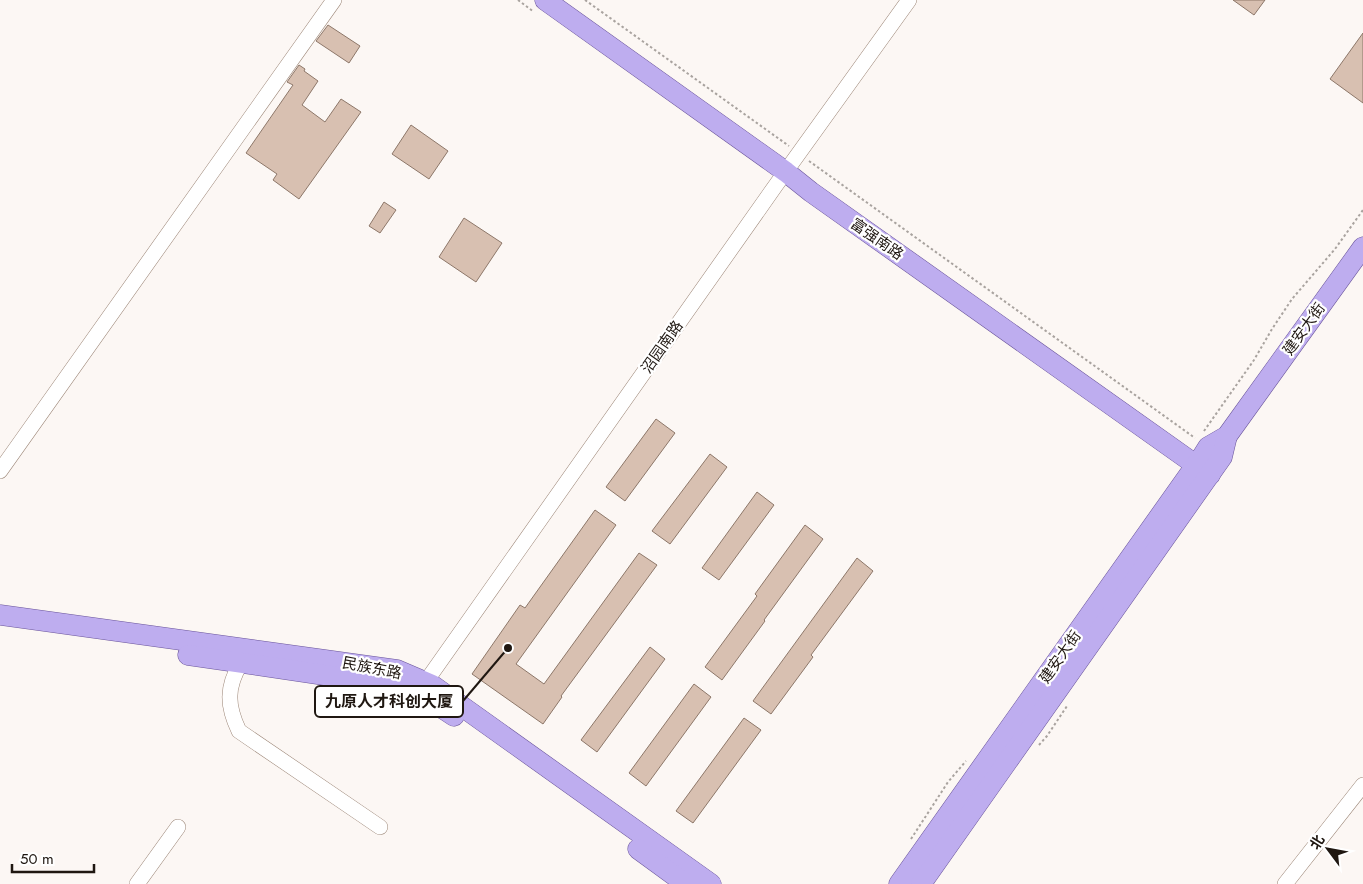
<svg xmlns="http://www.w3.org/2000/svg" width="1363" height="884" font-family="Jost,'Noto Sans SC',sans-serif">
	<rect width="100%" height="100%" fill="#fcf7f4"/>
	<g fill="#d8c0b1" stroke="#8d7769">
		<path d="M1233,0H1265L1254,15Z"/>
		<path d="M328,25L360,46L349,63L316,41Z"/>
		<path d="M1363,33V103L1330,79Z"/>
		<path d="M299,65L305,69L304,71L318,81L302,105L325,122L341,99L361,112L299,199L273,180L277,174L246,153L293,85L287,82Z"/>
		<path d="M411,125L448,151L429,179L392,154Z"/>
		<path d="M384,202L396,210L380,233L369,226Z"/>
		<path d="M464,218L502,243L476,282L439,257Z"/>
		<path d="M656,419L675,433L625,501L606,487Z"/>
		<path d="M710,454L727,467L670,544L652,531Z"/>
		<path d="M757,492L774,505L719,580L702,568Z"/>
		<path d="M595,510L616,525L516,664L544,684L639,553L657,565L561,696L562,697L543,724L472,674L520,605L525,608Z"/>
		<path d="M805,525L823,539L764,620L765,621L722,680L705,667L757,596L755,594Z"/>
		<path d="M857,558L873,571L811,655L813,657L771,714L753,701Z"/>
		<path d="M650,647L665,659L597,752L581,740Z"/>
		<path d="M694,684L711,697L646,786L629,773Z"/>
		<path d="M744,718L761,730L693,823L676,811Z"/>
	</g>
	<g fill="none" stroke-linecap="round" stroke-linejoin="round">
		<defs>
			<g id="minor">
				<path d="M0,471L334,0"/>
				<path d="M241,663C226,687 227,706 239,731L380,827"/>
				<path d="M420,690L776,185L909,0"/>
				<path d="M137,884L178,827"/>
				<path d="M1285,884L1363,785"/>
			</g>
			<g id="major">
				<path d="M545,0L786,172L811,192L1210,475"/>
				<path d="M0,615L397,670L432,685L711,884"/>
				<path d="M188,655L365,681C397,687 427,697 454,716"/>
				<path d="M638,849L686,884"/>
				<path d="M899,884L1203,455L1208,447L1227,436L1363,247"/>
				<path d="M921,884L1222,457L1227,436"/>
			</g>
		</defs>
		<use href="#minor" stroke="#9b8576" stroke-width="16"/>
		<use href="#major" stroke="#6a559a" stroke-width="21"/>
		<g stroke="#a9a39f" stroke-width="2" stroke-dasharray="2.5 2.5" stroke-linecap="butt">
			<path d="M518,0L534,12"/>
			<path d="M585,0L789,146"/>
			<path d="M809,161L1195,438"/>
			<path d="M1204,431L1254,360L1272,329L1292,299L1335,249L1363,210"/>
			<path d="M1039,745L1047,736L1067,706"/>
			<path d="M911,839L948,782L966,761"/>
		</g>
		<use href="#minor" stroke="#fff" stroke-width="15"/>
		<use href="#major" stroke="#beadef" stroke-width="20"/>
	</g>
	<g text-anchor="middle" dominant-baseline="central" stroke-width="4.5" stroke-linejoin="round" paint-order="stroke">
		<g font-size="15" fill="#1f1711" stroke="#fff">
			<text transform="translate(877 239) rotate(35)">富强南路</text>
			<text transform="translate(1304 329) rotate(-54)">建安大街</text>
			<text transform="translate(662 347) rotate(-55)">沼园南路</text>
			<text transform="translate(1060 657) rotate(-55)">建安大街</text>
			<text transform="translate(372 668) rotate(11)">民族东路</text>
		</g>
	</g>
	<path fill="none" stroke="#1f1711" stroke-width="2" d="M508 648L463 701"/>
	<circle fill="#1f1711" stroke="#fff" stroke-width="2" cx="508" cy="648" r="5"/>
	<rect fill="#fff" stroke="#1f1711" stroke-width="2" x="315" y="686" width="148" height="31" rx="5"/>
	<g font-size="16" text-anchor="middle" font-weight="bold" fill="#1f1711">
		<text x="389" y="707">九原人才科创大厦</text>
	</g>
	<g transform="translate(1328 849) rotate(302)" stroke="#ffffff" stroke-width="4" paint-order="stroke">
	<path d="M0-4L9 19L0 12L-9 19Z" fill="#1f1711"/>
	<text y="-8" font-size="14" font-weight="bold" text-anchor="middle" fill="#1f1711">北</text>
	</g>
	<path d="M12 864v8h82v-8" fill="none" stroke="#1f1711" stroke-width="2.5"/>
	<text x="20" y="864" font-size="15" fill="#1f1711" stroke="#ffffff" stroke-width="4" paint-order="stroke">50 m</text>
</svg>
